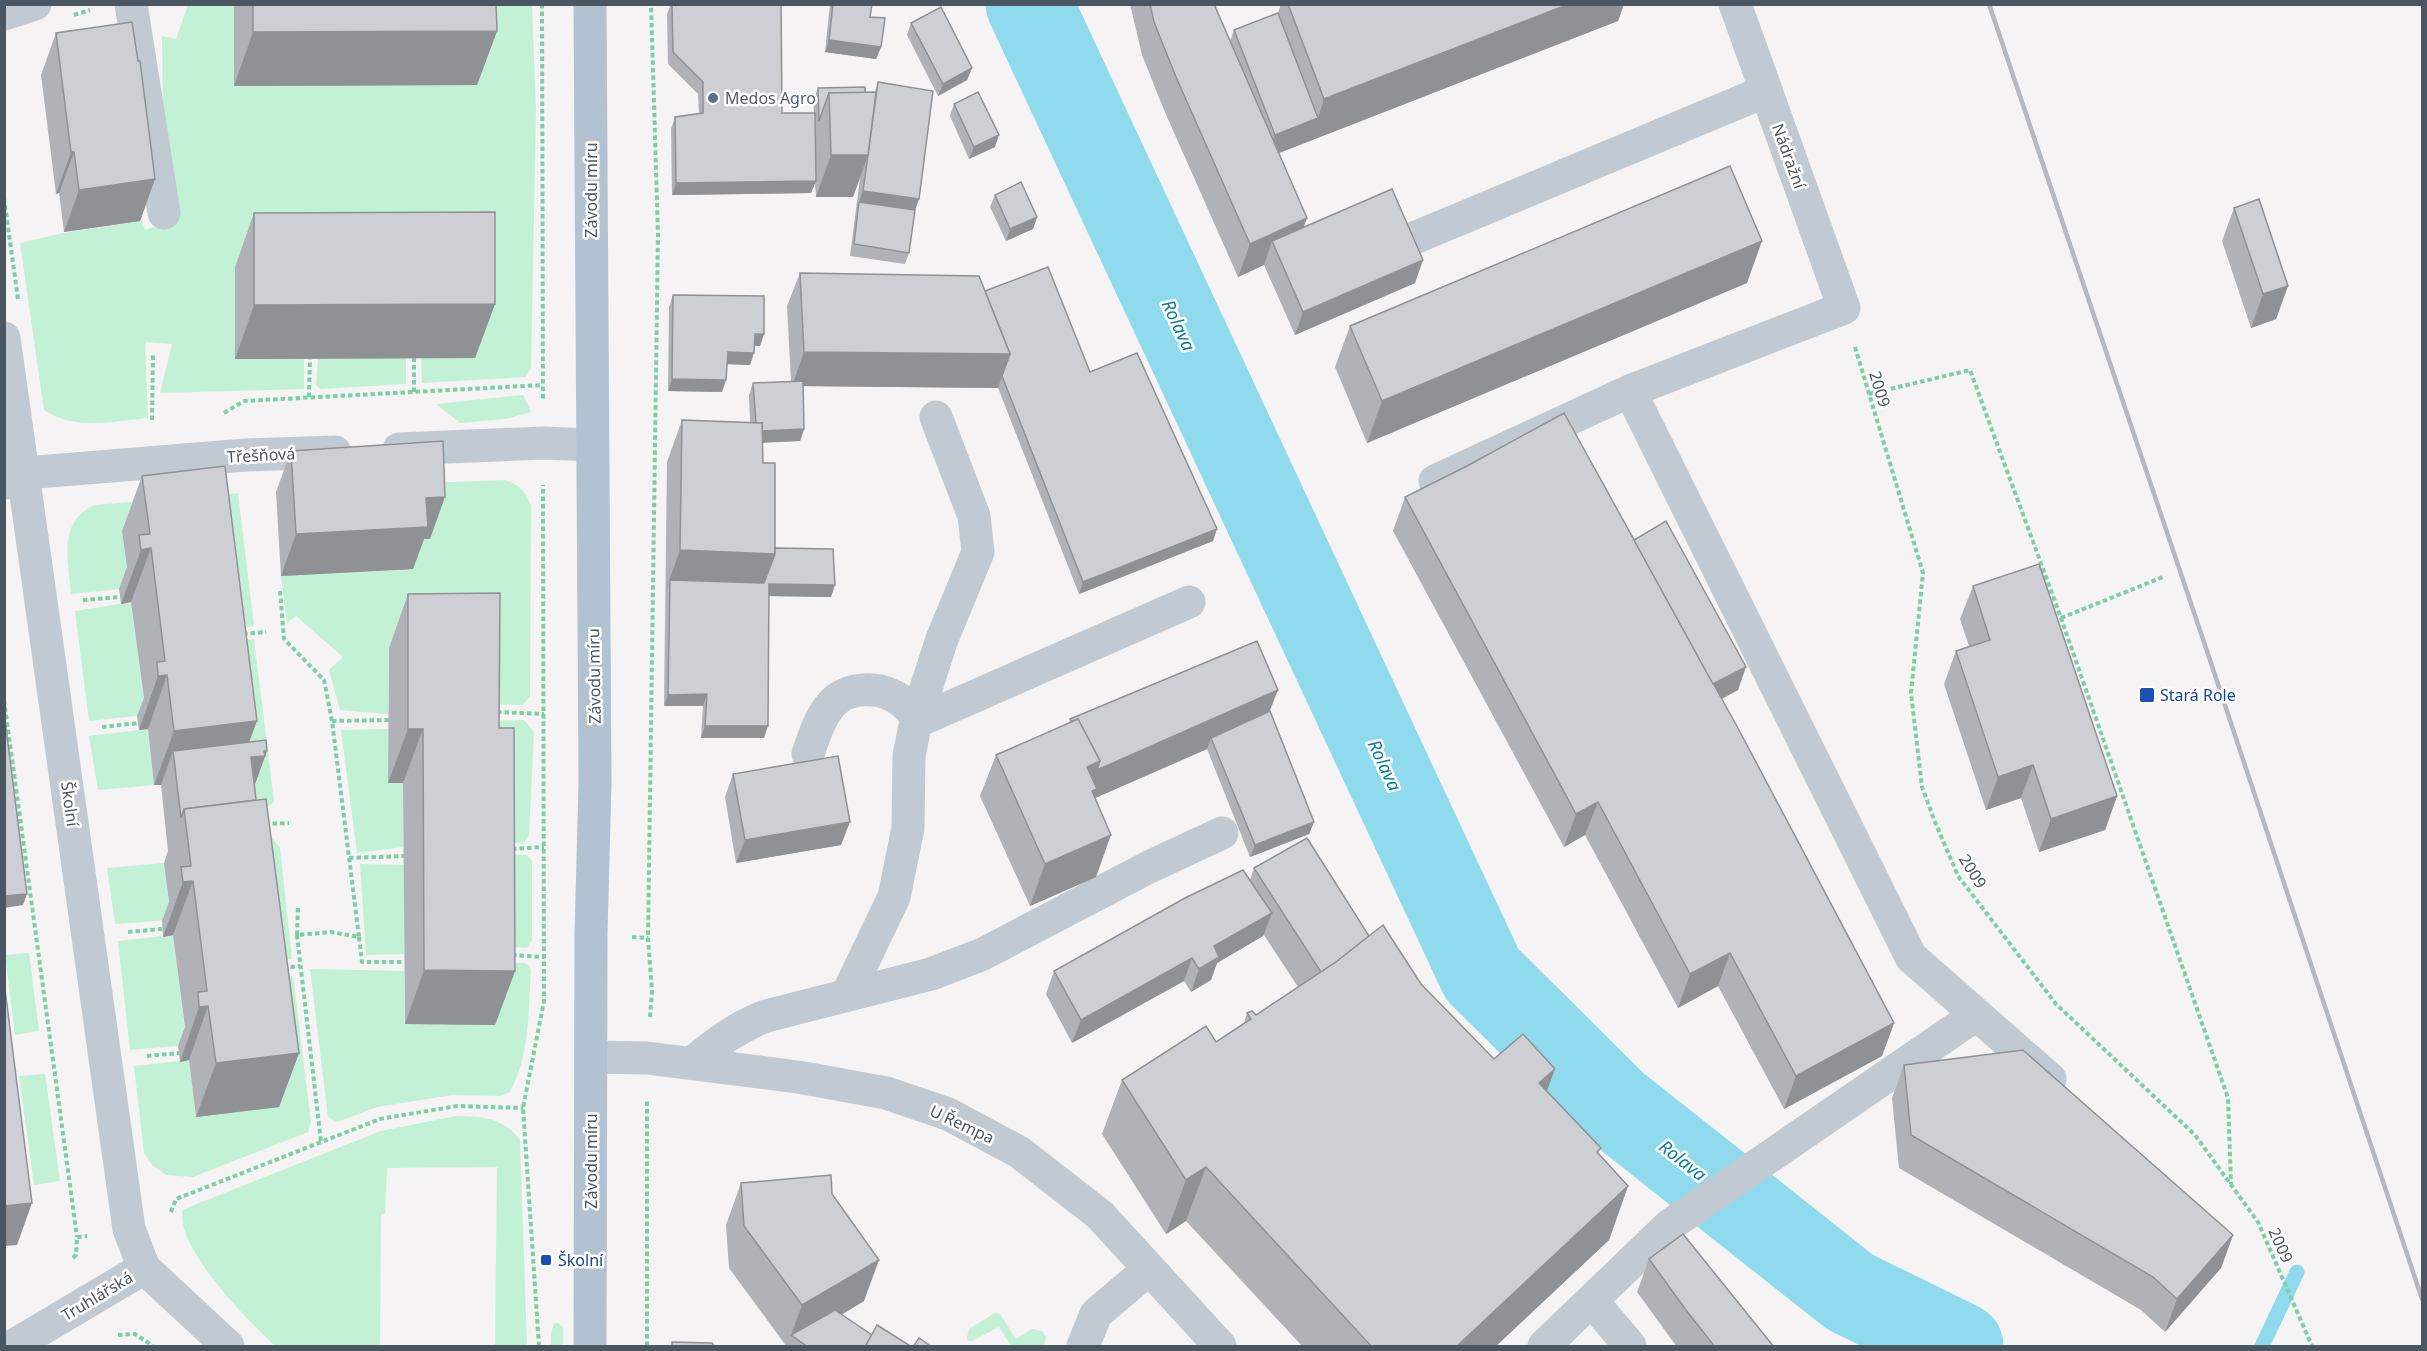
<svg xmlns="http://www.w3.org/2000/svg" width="2427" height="1351" font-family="'Noto Sans',sans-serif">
	<rect width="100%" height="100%" fill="#f5f3f3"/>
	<g fill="#c3f1d5">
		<path d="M188,5H234V86L475,5H532L536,110L531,368L526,377L422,383L421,358L475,357L235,267V358L304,359V389L160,393L172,344L145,342L148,418C113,421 75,431 44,410L20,243L63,233L142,221L145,230L179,220L163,112L162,36L176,39Z"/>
		<path d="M318,358H406V384L320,389L316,385Z"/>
		<path d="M523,395L531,412L505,419L460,423L436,404Z"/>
		<path d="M505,480C520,485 525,491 531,506L530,696L523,705L480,704L389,648L388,714L340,710L329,670L343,657L296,616L287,623L281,576L412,566L428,483Z"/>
		<path d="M238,493L254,626L219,629L130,588L71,594C68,560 58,520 95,505Z"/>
		<path d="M131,602L146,715L89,721L75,611Z"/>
		<path d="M254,639L274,802L253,819L252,785L255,783L221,643Z"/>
		<path d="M524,720L534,732L529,835L524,844L495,840L479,722Z"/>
		<path d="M148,729L154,785L98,790L89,736Z"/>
		<path d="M388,729V783H403V847L357,853L341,730Z"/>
		<path d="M271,837L280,848L292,959L260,962Z"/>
		<path d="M495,854L527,855L532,861V940L527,948L495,946Z"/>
		<path d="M164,863L171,920L115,924L107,868Z"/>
		<path d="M360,864L404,865V954L366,955Z"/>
		<path d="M173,935L187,1045L130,1050L118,941Z"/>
		<path d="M29,953L39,1031L15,1035L5,955Z"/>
		<path d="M495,962L524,963L529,965L531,971C528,1012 530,1054 510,1092L500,1096L452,1095L377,1107L337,1122L328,1117L310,969L404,971L405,1024L495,1025Z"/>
		<path d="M293,976L311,1122L308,1132L193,1177L166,1175L152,1165L144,1153L134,1066L189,1060L196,1117L263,980Z"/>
		<path d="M45,1074L60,1181L34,1185L19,1076Z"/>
		<path d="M456,1116C482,1116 504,1118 520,1140L527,1346H495L497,1167L387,1168L385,1214H381L380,1346H275C249,1322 174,1246 183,1210L194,1205L381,1131Z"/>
		<path d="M995,1313L1000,1314L1016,1339L1032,1329L1042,1331L1046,1337L1044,1346H1011L999,1327L972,1341H969L967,1338L969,1329Z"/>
		<path d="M558,1323L563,1327V1346H551V1333L554,1324Z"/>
	</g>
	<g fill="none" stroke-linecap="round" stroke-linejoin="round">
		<path stroke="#90daee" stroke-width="15" d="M2262,1346L2297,1272"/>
		<path stroke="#90daee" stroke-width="87" d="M1029,4L1482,974L1615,1106L1850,1292L1960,1346"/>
		<g stroke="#7ad0a6" stroke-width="4" stroke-dasharray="4.5 3" stroke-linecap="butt">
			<path d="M542,4L543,400"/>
			<path d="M74,15L90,10"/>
			<path d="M4,198L18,299"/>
			<path d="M1855,347L1923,573L1911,693L1922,787L1935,822L1958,876L2056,1004L2195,1135L2258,1222L2312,1346"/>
			<path d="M414,392V358"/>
			<path d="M1869,394L1970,370L2061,618L2228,1098L2231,1184"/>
			<path d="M309,397L310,358"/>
			<path d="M224,413L244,401L543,385"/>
			<path d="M152,420L153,354"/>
			<path d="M280,591L284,639L324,680L332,721L359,937L331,932L297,935L321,1142"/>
			<path d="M83,600L120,597"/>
			<path d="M2061,618L2163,577"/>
			<path d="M243,634L266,632"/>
			<path d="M4,700L77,1237"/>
			<path d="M497,712L544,714"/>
			<path d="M332,721L389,720"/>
			<path d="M102,727L138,723"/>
			<path d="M265,824L289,823"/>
			<path d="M512,849L544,847"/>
			<path d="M349,858L404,856"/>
			<path d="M128,932L162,929"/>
			<path d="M297,935L298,907"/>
			<path d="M359,937L362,962H404"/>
			<path d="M632,937L648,938"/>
			<path d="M512,955L544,957"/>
			<path d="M283,968L300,966"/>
			<path d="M650,1017L652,991L648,938L658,234L651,4"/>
			<path d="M147,1056L179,1053"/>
			<path d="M171,1212L176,1199L380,1119L457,1106L523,1108"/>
			<path d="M73,1258L76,1255L77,1237L87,1236"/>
			<path d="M118,1335L135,1334L153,1346"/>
			<path d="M539,1346L523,1108L544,1001L543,485"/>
			<path d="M647,1346V1100"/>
		</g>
		<g stroke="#c1cad2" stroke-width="33">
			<path d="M131,4L164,213"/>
			<path d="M4,14L35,4"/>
			<path d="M1407,241L1766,91"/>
			<path d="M4,338L129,1229L144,1268"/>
			<path d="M1630,391L1911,957L2050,1079"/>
			<path d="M399,449L543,443L592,445"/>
			<path d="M1435,481L1630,391L1844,308L1735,4"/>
			<path d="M6,483L25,473L246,455L335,452"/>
			<path d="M916,722L1189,602"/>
			<path d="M808,754C814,736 821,712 837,699C851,688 876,687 891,695C902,699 909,708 917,716"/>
			<path d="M847,995L894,897L908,828L909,756L917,716L942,639L978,552L974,516L936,417"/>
			<path d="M591,1057L647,1058L798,1077L886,1093L948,1114L1019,1152L1100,1215L1220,1346"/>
			<path d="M692,1063C715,1044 737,1027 766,1016L931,974L983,954L1149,867L1222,833"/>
			<path d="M1592,1301L1630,1346"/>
			<path d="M13,1346L144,1268L228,1346"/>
			<path d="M1083,1346L1096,1314L1148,1270"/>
			<path d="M1544,1346L1670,1225L1976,1015"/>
		</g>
		<path stroke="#b3c2d1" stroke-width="33" d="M590,4L595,783L591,934L590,1346"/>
		<path stroke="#b5b8bd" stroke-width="4.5" d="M1989,4L2210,660L2422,1299"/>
	</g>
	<g fill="#b0b2b7">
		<path d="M234,4H496L497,31L477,85L234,86Z"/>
		<path d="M671,4H781L782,113H814L813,100L818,88L865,93L875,92L878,82L915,210L909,253L905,264L850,256L860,178L853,197H816L815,183L811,193L672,195L671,129L675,117L699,114L698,94L668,64L667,14Z"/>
		<path d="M830,4H872L870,17L881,47L876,59L825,52Z"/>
		<path d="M1130,4H1214L1230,41L1234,30L1278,13L1281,4H1624L1618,21L1279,153L1304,228L1415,283L1295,335L1264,265L1238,277L1164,110L1142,55Z"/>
		<path d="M911,23L972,68L967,80L938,96L907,35Z"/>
		<path d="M56,33L155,179L140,221L64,232L59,193L56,194L41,75Z"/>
		<path d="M954,104L995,147L969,159L950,116Z"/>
		<path d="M995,195L1037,217L1033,229L1006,241L990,207Z"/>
		<path d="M2234,208L2288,286L2276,319L2251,328L2222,241Z"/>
		<path d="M254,213L495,304L475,358L235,359V267Z"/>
		<path d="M800,273L985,291L1090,372L1213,541L1079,594L998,388L803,386L804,429L800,441L762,443L763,463L775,548L831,597L769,596L764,738H701L703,706H664L667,462L682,420L750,422L749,395L753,383L791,381L787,306Z"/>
		<path d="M1747,283L1367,443L1335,367L1350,326Z"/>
		<path d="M673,295L764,334L760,346H755L750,365L727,364L726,380L722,392L668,391L669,307Z"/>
		<path d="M291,451L430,539H424L413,569L281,576L276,492Z"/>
		<path d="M1467,466L1634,540L1738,690L1722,699L1894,1023L1882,1056L1784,1109L1718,986L1678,1008L1585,835L1564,847L1393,531L1405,497Z"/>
		<path d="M142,476L249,742L267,751L255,784L256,800L299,1053L279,1107L196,1117L189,1060L180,1062L178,1046L185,1027L173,935L163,937L162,921L169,902L164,863L168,851L161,785H154L148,729L139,730L137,716L144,698L131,602L121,604L119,589L127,567L122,531Z"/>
		<path d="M1973,586L2117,796L2105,830L2039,852L2021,798L1986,810L1944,684L1956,651L1969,646L1960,619Z"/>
		<path d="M408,594L499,728L515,971L495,1025L405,1024L403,783H388L389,648Z"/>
		<path d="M1270,711L1314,822L1309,834L1250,857L1207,749L1095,798L1096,877L1030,906L980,796L996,755L1069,723L1070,719Z"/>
		<path d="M733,774L841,845L736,863L725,797Z"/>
		<path d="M1254,868L1369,936L1421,984L1494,1059L1555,1069L1546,1091L1599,1154L1628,1186L1609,1240L1495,1347H1303L1186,1221L1166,1234L1102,1134L1122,1080L1216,1042L1244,1023L1247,1013L1256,1015L1298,987L1264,935L1263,936L1217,963L1211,980L1191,992L1184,981L1072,1043L1046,994L1054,971L1250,880Z"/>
		<path d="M1904,1065L2233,1235L2221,1268L2165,1332L2141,1310L1899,1168L1892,1098Z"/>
		<path d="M741,1183L832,1194L864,1301L841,1315L872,1335L912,1347H787L729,1268L726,1225Z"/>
		<path d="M1649,1259L1774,1347H1677L1637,1292Z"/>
	</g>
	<g fill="#909195">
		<path d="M1569,4H1624L1618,21L1266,158L1275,135L1318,118L1324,99Z"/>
		<path d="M497,31L477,85L234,86L253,32Z"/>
		<path d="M829,40L881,47L876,59L825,52Z"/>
		<path d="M972,68L967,80L938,96L943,84Z"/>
		<path d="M999,135L995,147L969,159L974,147Z"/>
		<path d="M71,152H74L59,193L56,194Z"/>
		<path d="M831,155H868L853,197H816Z"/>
		<path d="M155,179L140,221L64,232L79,190Z"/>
		<path d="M816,181L811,193L672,195L676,183Z"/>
		<path d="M863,191L919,199L911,222L859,202Z"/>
		<path d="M1037,217L1033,229L1006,241L1010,229Z"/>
		<path d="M1307,218L1295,251L1272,241L1264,265L1238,277L1250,244Z"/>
		<path d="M1762,241L1747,283L1367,443L1382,401Z"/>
		<path d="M1423,260L1415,283L1295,335L1303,312Z"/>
		<path d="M2288,286L2276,319L2251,328L2263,294Z"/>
		<path d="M495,304L475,358L235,359L254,305Z"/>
		<path d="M755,334H764L760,346H751Z"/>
		<path d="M728,352L754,353L750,365L724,364Z"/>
		<path d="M804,352L1010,354L998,388L792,386Z"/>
		<path d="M672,379L726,380L722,392L668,391Z"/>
		<path d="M804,429L800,441L752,443L756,431Z"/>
		<path d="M445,497L430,539H424L413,569L281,576L296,534L426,498Z"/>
		<path d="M1217,529L1213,541L1079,594L1083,582Z"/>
		<path d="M151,548L131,602L121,604L141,550Z"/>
		<path d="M680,550L775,554L759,595L670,580L665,592Z"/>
		<path d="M769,584L835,585L831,597L765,596Z"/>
		<path d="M1746,667L1738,690L1698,711L1707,688Z"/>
		<path d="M167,675L148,729L139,730L158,676Z"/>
		<path d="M1278,690L1265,723L1211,738L1207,749L1093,799L1087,767Z"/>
		<path d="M707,694L703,706H664L668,695Z"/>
		<path d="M257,721L237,775L173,751L161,785H154L174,731Z"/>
		<path d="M705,726H768L764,738H701Z"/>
		<path d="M408,729H423L403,783H388Z"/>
		<path d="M264,751H267L255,784L251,757Z"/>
		<path d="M2033,765L2021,798L1986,810L1998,777Z"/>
		<path d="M2117,796L2105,830L2039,852L2051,819Z"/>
		<path d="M1598,802L1585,835L1564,847L1576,814Z"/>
		<path d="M850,822L841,845L736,863L745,840Z"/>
		<path d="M1314,822L1309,834L1250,857L1255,845Z"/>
		<path d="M1111,835L1096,877L1030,906L1045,864Z"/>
		<path d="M193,881L173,935L163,937L183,882Z"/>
		<path d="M27,894L23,905L4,908V896Z"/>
		<path d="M1272,913L1263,936L1217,963L1211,980L1191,992L1199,969L1214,946Z"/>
		<path d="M1730,953L1718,986L1678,1008L1690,974Z"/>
		<path d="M1192,958L1184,981L1072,1043L1081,1020Z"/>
		<path d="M424,970L515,971L495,1025L405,1024Z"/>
		<path d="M208,1006L189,1060L180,1062L199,1007Z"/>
		<path d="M1894,1023L1882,1056L1784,1109L1796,1076Z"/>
		<path d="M299,1053L279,1107L196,1117L216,1063Z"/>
		<path d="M1555,1069L1535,1123L1539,1083Z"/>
		<path d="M1206,1167L1186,1221L1166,1234L1186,1180Z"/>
		<path d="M1628,1186L1609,1240L1495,1347H1456Z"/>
		<path d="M32,1203L17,1245L4,1246V1206Z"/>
		<path d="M2233,1235L2221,1268L2165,1332L2177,1299Z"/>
		<path d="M879,1260L864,1301L799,1340L791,1335L802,1305Z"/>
	</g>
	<g fill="#cdcfd5" stroke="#909195" stroke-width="1.5">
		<path d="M253,4H496L497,31L253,32Z"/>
		<path d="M672,4H781L782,113H815L816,181L676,183L675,117L703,113V82L673,52Z"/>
		<path d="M833,4H872L870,17L885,18L881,47L829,40Z"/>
		<path d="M1150,4H1214L1307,218L1250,244L1176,77L1154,22Z"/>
		<path d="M1288,4H1569L1324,99Z"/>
		<path d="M941,7L972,68L943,84L911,23Z"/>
		<path d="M1278,13L1318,118L1275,135L1234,30Z"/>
		<path d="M132,22L138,61H140L155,179L79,190L74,152H71L56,33Z"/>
		<path d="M878,82L933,91L919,199L863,191Z"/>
		<path d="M865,87V93H829L819,121L818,88Z"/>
		<path d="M876,92L868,155H831L829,93Z"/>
		<path d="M978,92L999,135L974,147L954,104Z"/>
		<path d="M1730,166L1762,241L1382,401L1350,326Z"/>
		<path d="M1021,182L1037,217L1010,229L995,195Z"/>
		<path d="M1392,189L1423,260L1303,312L1272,241Z"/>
		<path d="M2259,199L2288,286L2263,294L2234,208Z"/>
		<path d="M859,202L915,210L909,253L854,244Z"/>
		<path d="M495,212V304L254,305V213Z"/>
		<path d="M1048,267L1090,372L1137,353L1217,529L1083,582L1002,376L1010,354L985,291Z"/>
		<path d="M800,273L979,276L1010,354L804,352Z"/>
		<path d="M673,295L764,296V334H755L754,353L728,352L726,380L672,379Z"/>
		<path d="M803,381L804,429L762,431V423H756L753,383Z"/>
		<path d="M1564,413L1739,730L1894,1023L1796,1076L1730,953L1690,974L1598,802L1576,814L1405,497L1467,466Z"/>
		<path d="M682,420L762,423L763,463H775V554L680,550Z"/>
		<path d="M443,441L445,497L426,498L428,527L296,534L291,451Z"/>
		<path d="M225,466L257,721L174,731L167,675L158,676L157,662L165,661L151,548L141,550L139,535L150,534L142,476Z"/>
		<path d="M1666,521L1746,667L1713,684L1634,540Z"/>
		<path d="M775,548L833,549L835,585L769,584L768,726H705L707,694L668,695L670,580L764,583L775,554Z"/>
		<path d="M2039,564L2117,796L2051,819L2033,765L1998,777L1956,651L1990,640L1973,586Z"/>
		<path d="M500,593L499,728H514L515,971L424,970L423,729H408V594Z"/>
		<path d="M1257,641L1278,690L1097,770L1100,761L1078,719L1072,721L1070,719Z"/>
		<path d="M1270,711L1314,822L1255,845L1211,738Z"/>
		<path d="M4,712L27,894L4,896Z"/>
		<path d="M1078,719L1100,761L1087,767L1097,789L1092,791L1111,835L1045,864L996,755Z"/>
		<path d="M266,740L267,751H264L265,756L251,757L256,800L184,809L181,818L173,751Z"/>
		<path d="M838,756L850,822L745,840L733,774Z"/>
		<path d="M266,799L299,1053L216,1063L208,1006L199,1007L198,992L207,991L193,881L183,882L182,875L181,867L191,866L184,809Z"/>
		<path d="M1307,838L1369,936L1336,962L1321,972L1254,868Z"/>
		<path d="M1243,870L1272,913L1214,946L1219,957L1199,969L1192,958L1081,1020L1054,971L1185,898Z"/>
		<path d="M1383,925L1421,984L1494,1059L1523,1034L1555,1069L1539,1083L1601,1148L1597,1152L1628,1186L1456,1347H1372L1206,1167L1186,1180L1122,1080L1206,1026L1216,1042L1251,1019L1247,1013L1252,1011L1256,1015L1336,962Z"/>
		<path d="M4,981L32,1203L4,1206Z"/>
		<path d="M2023,1050L2233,1235L2177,1299L2153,1277L1911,1135L1904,1065Z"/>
		<path d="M831,1175L832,1194L879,1260L802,1305L744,1226L741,1183Z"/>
		<path d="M1683,1234L1774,1347H1715L1686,1310L1649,1259Z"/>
		<path d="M835,1310L872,1335L865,1347H808L791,1335Z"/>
		<path d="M877,1325L912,1347H865Z"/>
		<path d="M919,1338L932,1347H913Z"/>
		<path d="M672,1342L712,1343L715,1347H672Z"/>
	</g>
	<circle fill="#5c6f8a" stroke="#fff" stroke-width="2" cx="713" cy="98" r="6"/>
	<g fill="#1a4fb4" stroke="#fff" stroke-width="2">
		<rect x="2139" y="687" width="16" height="16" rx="3"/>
		<rect x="540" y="1254" width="12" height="12" rx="3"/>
	</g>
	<g text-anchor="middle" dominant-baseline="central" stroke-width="5" stroke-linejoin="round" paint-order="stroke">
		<g font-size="16" fill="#4e5e75" stroke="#fff" text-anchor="start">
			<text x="725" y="98">Medos Agro</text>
		</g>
		<g font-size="16" fill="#4a5661" stroke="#fff">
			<text transform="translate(1789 156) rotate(70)">Nádražní</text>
			<text transform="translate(591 190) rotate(-90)">Závodu míru</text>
			<text transform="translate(1880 389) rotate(73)">2009</text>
			<text transform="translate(261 455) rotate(-3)">Třešňová</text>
			<text transform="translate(594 676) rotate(-91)">Závodu míru</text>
			<text transform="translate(70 804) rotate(82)">Školní</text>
			<text transform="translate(1973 871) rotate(58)">2009</text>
			<text transform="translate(962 1124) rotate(25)">U Řempa</text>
			<text transform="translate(591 1161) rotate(-90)">Závodu míru</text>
			<text transform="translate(2281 1245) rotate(66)">2009</text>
			<text transform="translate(97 1296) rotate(-31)">Truhlářská</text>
		</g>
		<g font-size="16" fill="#164399" stroke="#fff" text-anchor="start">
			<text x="2160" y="695">Stará Role</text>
			<text x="558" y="1260">Školní</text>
		</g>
		<g font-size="18" font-style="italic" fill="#0c7c9b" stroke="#fff">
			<text transform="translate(1179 325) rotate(65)">Rolava</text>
			<text transform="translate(1385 765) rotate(65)">Rolava</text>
			<text transform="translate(1683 1160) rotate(38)">Rolava</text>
		</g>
	</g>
	<rect width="2427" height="1351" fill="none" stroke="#4a5661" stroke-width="12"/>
</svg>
